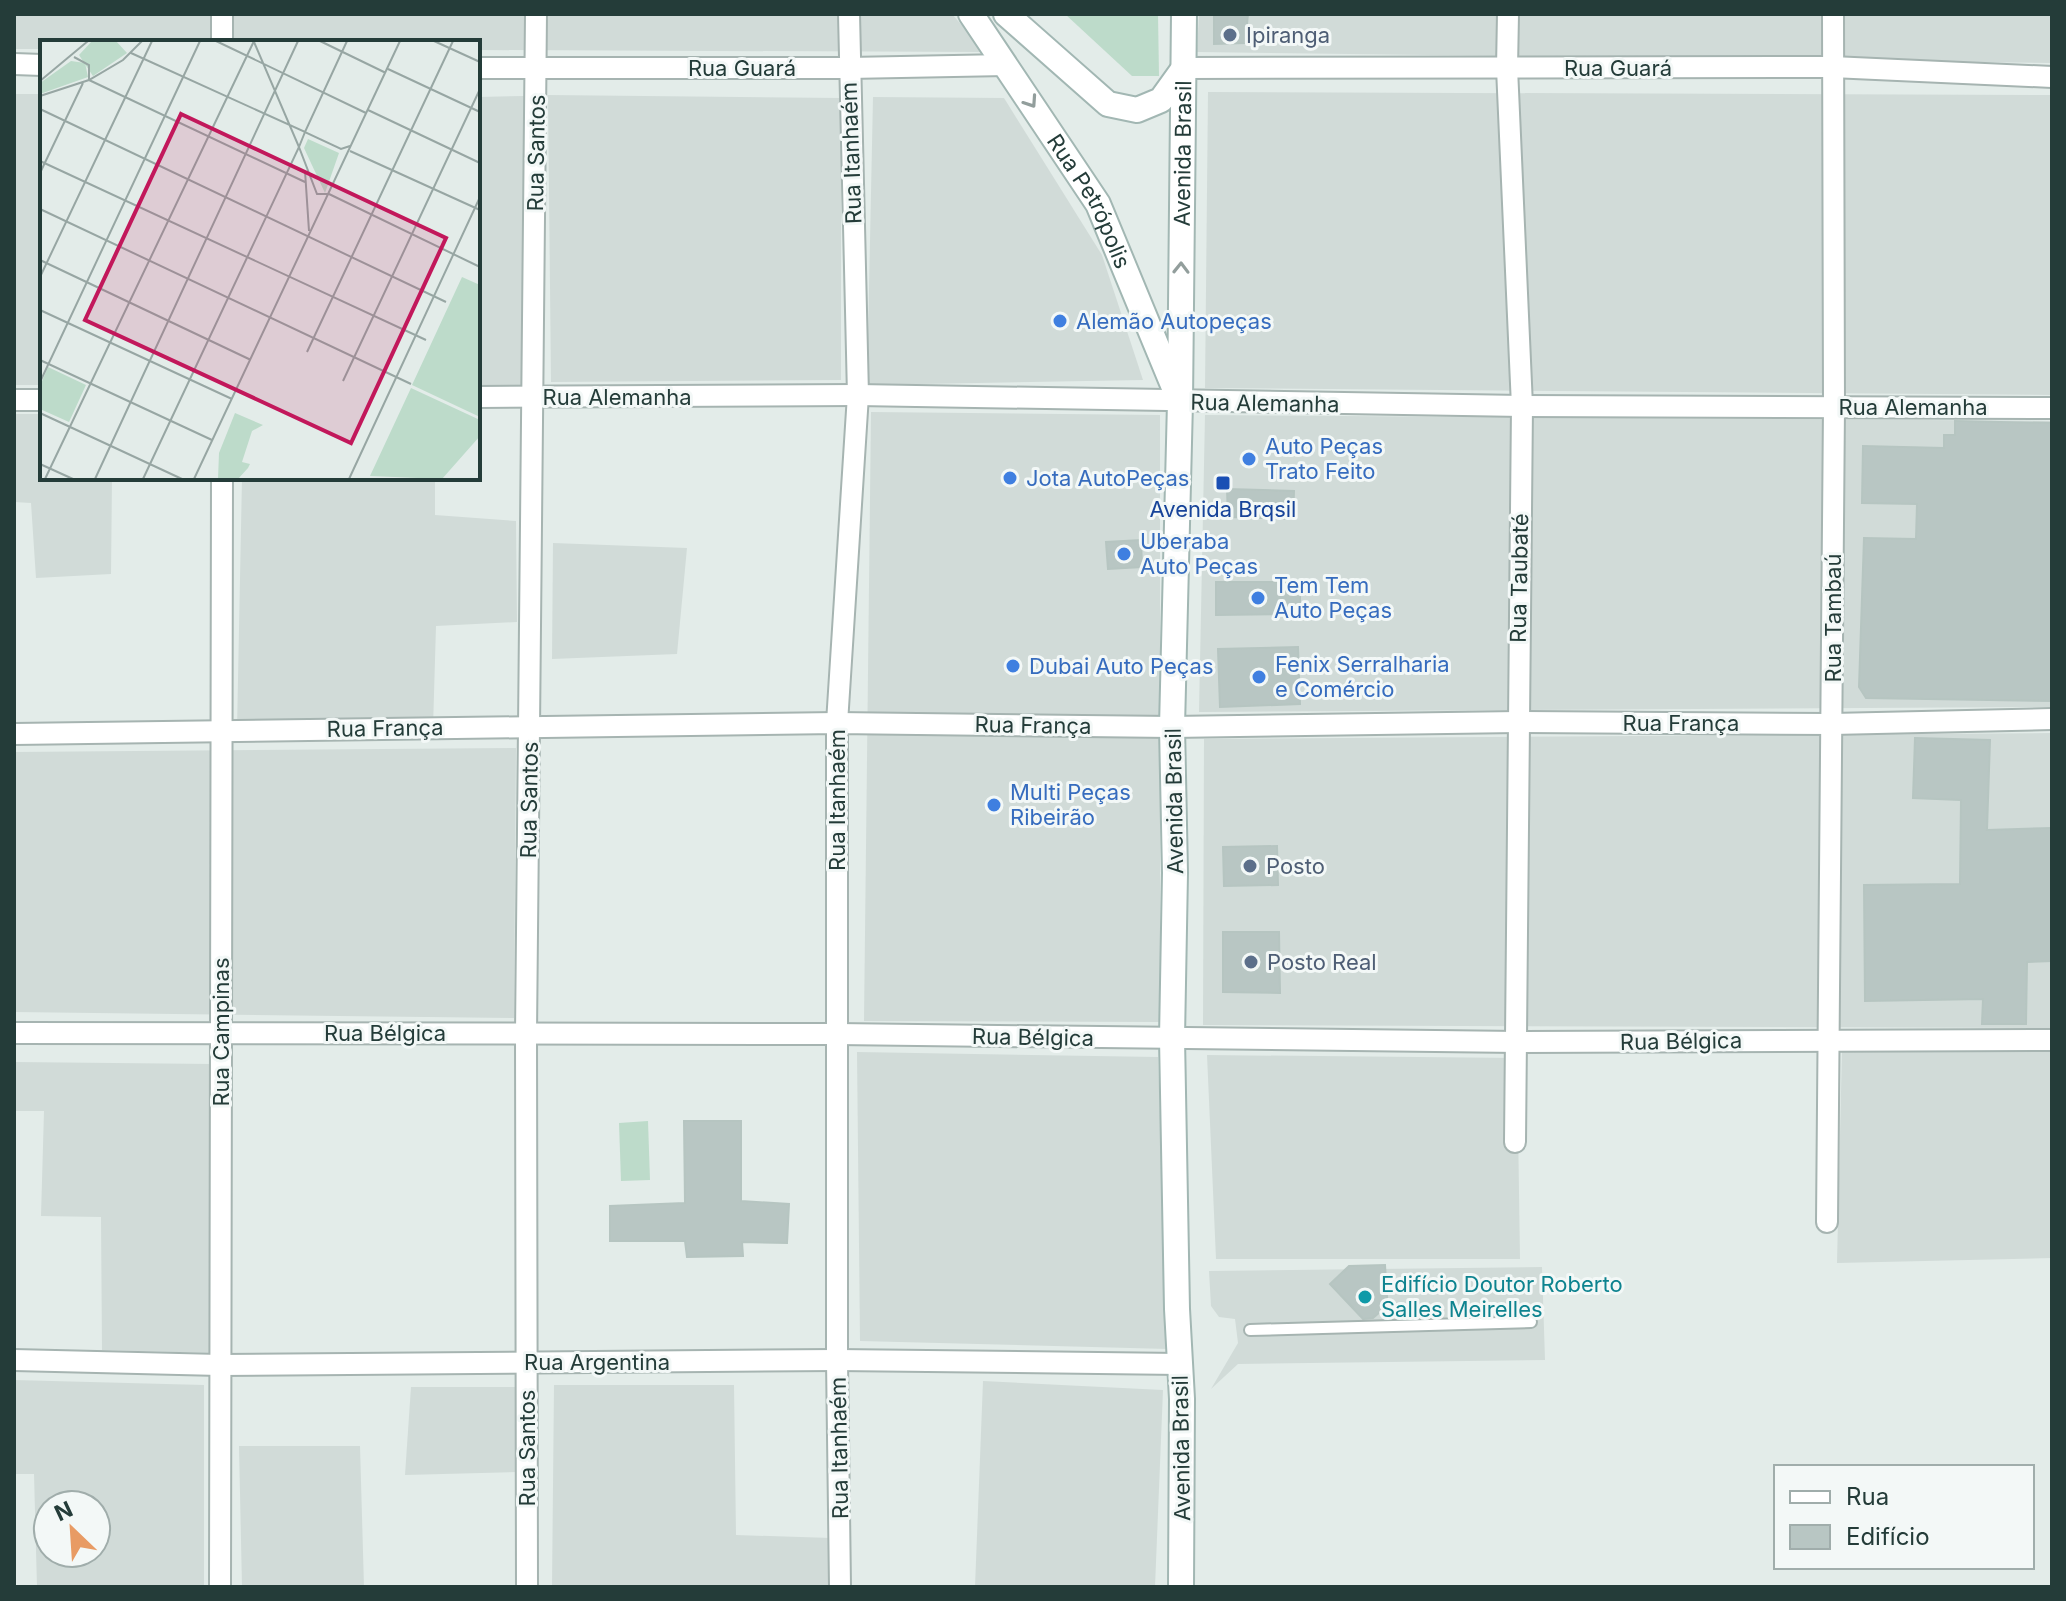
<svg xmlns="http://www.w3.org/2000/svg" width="2066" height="1601" font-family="Inter,sans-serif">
	<rect width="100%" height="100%" fill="#e3ece9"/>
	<g fill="#d1dbd8" fill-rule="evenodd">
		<path d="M14,14H952L985,52L478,50V42H42V49H14Z"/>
		<path d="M1199,14H2052V63L1197,52Z"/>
		<path d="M1208,92L2052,95V395L1205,388Z"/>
		<rect x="14" y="94" width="28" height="291"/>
		<path d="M548,95L841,98V380L551,382Z"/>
		<path d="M524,96L521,385H478V97Z"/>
		<path d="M873,97L1004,98L1102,255L1143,380L867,385Z"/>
		<path d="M871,412L1160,415V1022L864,1021Z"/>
		<path d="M14,414H42V478H112L111,574L36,578L31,503L14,502Z"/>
		<path d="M1205,415L2052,421V707L1199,712Z"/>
		<path d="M242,478H435V515L516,521L517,622L436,626L433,728L237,730Z"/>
		<path d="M553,543L687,548L677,654L552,659Z"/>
		<path d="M2052,733V1028L1203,1025L1204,739Z"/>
		<path d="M516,748L514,1018L14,1012V752Z"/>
		<path d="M1842,1049L2052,1050V1258L1837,1263Z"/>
		<path d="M857,1052L1158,1057L1168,1349L860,1341Z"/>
		<path d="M1207,1055L1517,1058L1520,1259H1216Z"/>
		<path d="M14,1062L213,1064L214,1353L102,1350L101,1217L41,1216L44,1111H14Z"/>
		<path d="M1542,1267L1545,1360L1238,1364L1211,1389L1238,1343L1235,1319L1219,1317L1211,1306L1209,1271Z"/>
		<path d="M14,1380L204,1385V1587H37L34,1474H14ZM48,1505H96V1553H48Z"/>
		<path d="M983,1381L1163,1390L1155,1587H975Z"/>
		<path d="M554,1385H734L736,1535L831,1538V1587H552Z"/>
		<path d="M411,1387H516V1472L405,1475Z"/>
		<path d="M239,1446H360L364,1587H242Z"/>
	</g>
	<g fill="#bddbca">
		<path d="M1065,14H1158L1159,76H1132Z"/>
		<path d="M648,1121L650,1180L621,1181L619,1123Z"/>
	</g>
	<g fill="#b8c6c3" stroke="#b6c5c1" stroke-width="2">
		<path d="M1214,14H1248L1245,43L1214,44Z"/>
		<path d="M1955,421L2052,423V701L1866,698L1859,687L1864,538L1916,539L1917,504L1862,503L1863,446L1944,448V435H1955Z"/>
		<path d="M1227,489L1294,491L1293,519L1228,517Z"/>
		<path d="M1141,540L1142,567L1108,569L1106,542Z"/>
		<path d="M1216,582H1300V614L1216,615Z"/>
		<path d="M1298,647L1300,704L1220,707L1218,649Z"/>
		<path d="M1915,738L1990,740L1987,830L2052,828V961L2027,962L2026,1024H1982L1983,999L1865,1001L1864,885L1960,884L1961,800L1913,798Z"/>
		<path d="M1277,846L1278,885L1224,886L1223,847Z"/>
		<path d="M1223,932H1279L1280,993L1223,992Z"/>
		<path d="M684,1121H741V1201L789,1204L787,1243L742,1242L743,1256L687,1257L685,1241H610V1206L685,1203Z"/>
		<path d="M1385,1265L1388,1312L1381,1311L1373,1318L1363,1319L1330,1284L1349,1266Z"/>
	</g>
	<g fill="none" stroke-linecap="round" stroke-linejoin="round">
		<defs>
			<path id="service" d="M1250,1330L1531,1322"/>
			<g id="minor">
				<path d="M1508,14L1507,68L1522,406L1515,1142"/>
				<path d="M222,42V14"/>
				<path d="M14,64L42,65"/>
				<path d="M478,68H849L1006,65"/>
				<path d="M1184,68L1832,67L2052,77"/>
				<path d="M478,397L858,395L1522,406L2052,408"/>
				<path d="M14,400H42"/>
				<path d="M14,734L837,723L1172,727L1518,722L1832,724L2052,719"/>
				<path d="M14,1033L837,1034L1518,1042L2052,1040"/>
				<path d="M1827,1222L1834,407L1833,14"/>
				<path d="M14,1360L220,1365L837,1360L1180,1364"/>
				<path d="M220,1587L222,478"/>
				<path d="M527,1587L526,1034L536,14"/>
				<path d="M840,1587L837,1360V723L858,395L849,14"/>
			</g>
			<g id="secondary">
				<path id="s1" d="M971,14L1098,204L1175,390"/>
				<path d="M1006,14L1108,104L1137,110L1161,100L1184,68"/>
				<path id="s2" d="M1181,1587L1182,1399L1177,1309L1172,1038L1175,873L1172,727L1180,402L1184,14"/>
			</g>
		</defs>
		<use href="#service" stroke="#a6b4b1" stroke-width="14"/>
		<use href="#minor" stroke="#a6b4b1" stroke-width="24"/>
		<use href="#secondary" stroke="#a2b7b3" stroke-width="28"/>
		<use href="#service" stroke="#fff" stroke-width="10"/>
		<use href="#minor" stroke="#fff" stroke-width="20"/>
		<use href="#secondary" stroke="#fff" stroke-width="24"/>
	</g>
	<defs><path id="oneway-chevron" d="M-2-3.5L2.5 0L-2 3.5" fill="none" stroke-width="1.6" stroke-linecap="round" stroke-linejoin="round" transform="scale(2)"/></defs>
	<g stroke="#929e9c">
		<use href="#oneway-chevron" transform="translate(1031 102) rotate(56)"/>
		<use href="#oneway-chevron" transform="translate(1181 268) rotate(-89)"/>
	</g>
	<g fill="#5c6f8a" stroke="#f3f8f7" stroke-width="3">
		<circle cx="1230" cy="35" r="8"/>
		<circle cx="1250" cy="866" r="8"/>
		<circle cx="1251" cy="962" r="8"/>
	</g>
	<g fill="#3f7fe0" stroke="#f3f8f7" stroke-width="3">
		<circle cx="1060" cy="321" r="8"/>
		<circle cx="1249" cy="459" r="8"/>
		<circle cx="1010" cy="478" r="8"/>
		<circle cx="1124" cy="554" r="8"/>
		<circle cx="1258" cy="598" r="8"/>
		<circle cx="1013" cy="666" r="8"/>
		<circle cx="1259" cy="677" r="8"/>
		<circle cx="994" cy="805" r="8"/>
	</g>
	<rect fill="#1a4fb4" stroke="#f3f8f7" stroke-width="3" x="1215" y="475" width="16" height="16" rx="4"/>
	<circle fill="#0f9aa8" stroke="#f3f8f7" stroke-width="3" cx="1365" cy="1297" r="8"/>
	<g text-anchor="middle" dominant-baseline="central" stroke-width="6" stroke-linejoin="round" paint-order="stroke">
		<g font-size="22" fill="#4e5e75" stroke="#f3f8f7" text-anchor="start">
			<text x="1246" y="35">Ipiranga</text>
			<text x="1266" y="866">Posto</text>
			<text x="1267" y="962">Posto Real</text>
		</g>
		<g font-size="22" fill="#243c39" stroke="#f3f8f7">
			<text x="742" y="68">Rua Guará</text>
			<text x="1618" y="68">Rua Guará</text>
			<text transform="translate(536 153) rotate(-89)">Rua Santos</text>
			<text transform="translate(851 153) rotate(-92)">Rua Itanhaém</text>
			<text stroke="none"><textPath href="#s2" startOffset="1434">Avenida Brasil</textPath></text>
			<text stroke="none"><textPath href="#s1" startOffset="222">Rua Petrópolis</textPath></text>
			<text x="617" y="397">Rua Alemanha</text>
			<text transform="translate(1265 403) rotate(1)">Rua Alemanha</text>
			<text x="1913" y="407">Rua Alemanha</text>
			<text transform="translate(1519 578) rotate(-89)">Rua Taubaté</text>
			<text transform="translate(1833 618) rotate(-90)">Rua Tambaú</text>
			<text x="1681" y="723">Rua França</text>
			<text transform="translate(1033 725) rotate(1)">Rua França</text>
			<text transform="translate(385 728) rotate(-1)">Rua França</text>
			<text transform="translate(529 800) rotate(-89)">Rua Santos</text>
			<text transform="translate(837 800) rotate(-90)">Rua Itanhaém</text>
			<text transform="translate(1174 801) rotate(-91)">Avenida Brasil</text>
			<text transform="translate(221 1032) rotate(-90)">Rua Campinas</text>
			<text x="385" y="1033">Rua Bélgica</text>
			<text transform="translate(1033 1037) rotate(1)">Rua Bélgica</text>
			<text transform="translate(1681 1041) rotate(-1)">Rua Bélgica</text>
			<text x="597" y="1362">Rua Argentina</text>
			<text transform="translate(527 1448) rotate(-90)">Rua Santos</text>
			<text transform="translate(839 1448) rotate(-91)">Rua Itanhaém</text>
			<text transform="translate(1181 1448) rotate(-91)">Avenida Brasil</text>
		</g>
		<g font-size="22" fill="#366cbe" stroke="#f3f8f7" text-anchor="start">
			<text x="1076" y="321">Alemão Autopeças</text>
			<text x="1265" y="446">Auto Peças<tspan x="1265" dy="25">Trato Feito</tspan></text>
			<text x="1026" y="478">Jota AutoPeças</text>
			<text x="1140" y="541">Uberaba<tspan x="1140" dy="25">Auto Peças</tspan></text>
			<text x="1274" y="585">Tem Tem<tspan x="1274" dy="25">Auto Peças</tspan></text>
			<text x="1275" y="664">Fenix Serralharia<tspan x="1275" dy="25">e Comércio</tspan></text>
			<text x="1029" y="666">Dubai Auto Peças</text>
			<text x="1010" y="792">Multi Peças<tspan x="1010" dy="25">Ribeirão</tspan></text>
		</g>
		<g font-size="22" fill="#164399" stroke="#f3f8f7">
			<text x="1223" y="509">Avenida Brqsil</text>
		</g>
		<g font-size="22" fill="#0d838f" stroke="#f3f8f7" text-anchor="start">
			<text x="1381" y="1284">Edifício Doutor Roberto<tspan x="1381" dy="25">Salles Meirelles</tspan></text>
		</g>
	</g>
	<g transform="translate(40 40)">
		<rect width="440" height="440" fill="#e3ece9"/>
		<path d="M52,1H76L87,13L53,36L39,15ZM31,21L45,23L48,37L0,54V43ZM268,99L299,113L285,153L264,108ZM422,237L440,245V377L372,345ZM8,327L46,345L29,382L0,369V346ZM371,348L440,380V396L402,439L330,436ZM195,373L223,385L212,391L202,422L210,424L208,428L198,439H178L179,413Z" fill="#bddbca"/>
		<path fill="none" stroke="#97a6a3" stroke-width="2" d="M176,1L326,73M280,1L346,33M394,1L440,22M91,13L265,92L307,1M34,17L49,25V40M348,29L440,72M49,40L265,142M0,41L48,1M0,56L49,40L83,20L102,1M0,69L406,262M328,70L440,123M310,111L440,170M0,121L386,300M265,131L269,191M0,133L43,43M289,154L440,227M289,154H277L259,107L265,92L301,109L310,106M0,169L371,344M0,220L211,320M0,237L112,1M0,270L192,359M267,312L413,1M0,320L172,400M303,341L440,49M0,342L160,1M0,373L142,439M0,424L33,439M5,439L214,1M55,439L258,1M103,439L259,107L214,2M154,439L360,1M309,439L440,157"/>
		<path fill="#c2185b" fill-opacity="0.15" stroke="#c2185b" stroke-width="4" d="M141,74L406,198L311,403L45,280Z"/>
		<rect width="440" height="440" fill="none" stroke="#243c39" stroke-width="4"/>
	</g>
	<rect width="2066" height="1601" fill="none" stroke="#243c39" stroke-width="32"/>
	<rect x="1774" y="1465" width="260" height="104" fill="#f3f8f7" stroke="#a0adab" stroke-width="2"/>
	<rect x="1790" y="1491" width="40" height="12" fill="#ffffff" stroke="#a0adab" stroke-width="2"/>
	<text x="1846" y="1505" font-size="24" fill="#243c39">Rua</text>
	<rect x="1790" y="1525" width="40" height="24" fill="#b8c6c3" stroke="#a0adab" stroke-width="2"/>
	<text x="1846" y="1545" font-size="24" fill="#243c39">Edifício</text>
	<g transform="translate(72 1529) rotate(335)"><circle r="38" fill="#f3f8f7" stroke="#a0adab" stroke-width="2"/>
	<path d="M0-6L14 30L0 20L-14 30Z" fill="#e89b64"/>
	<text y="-12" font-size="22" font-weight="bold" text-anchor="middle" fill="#243c39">N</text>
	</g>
</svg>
